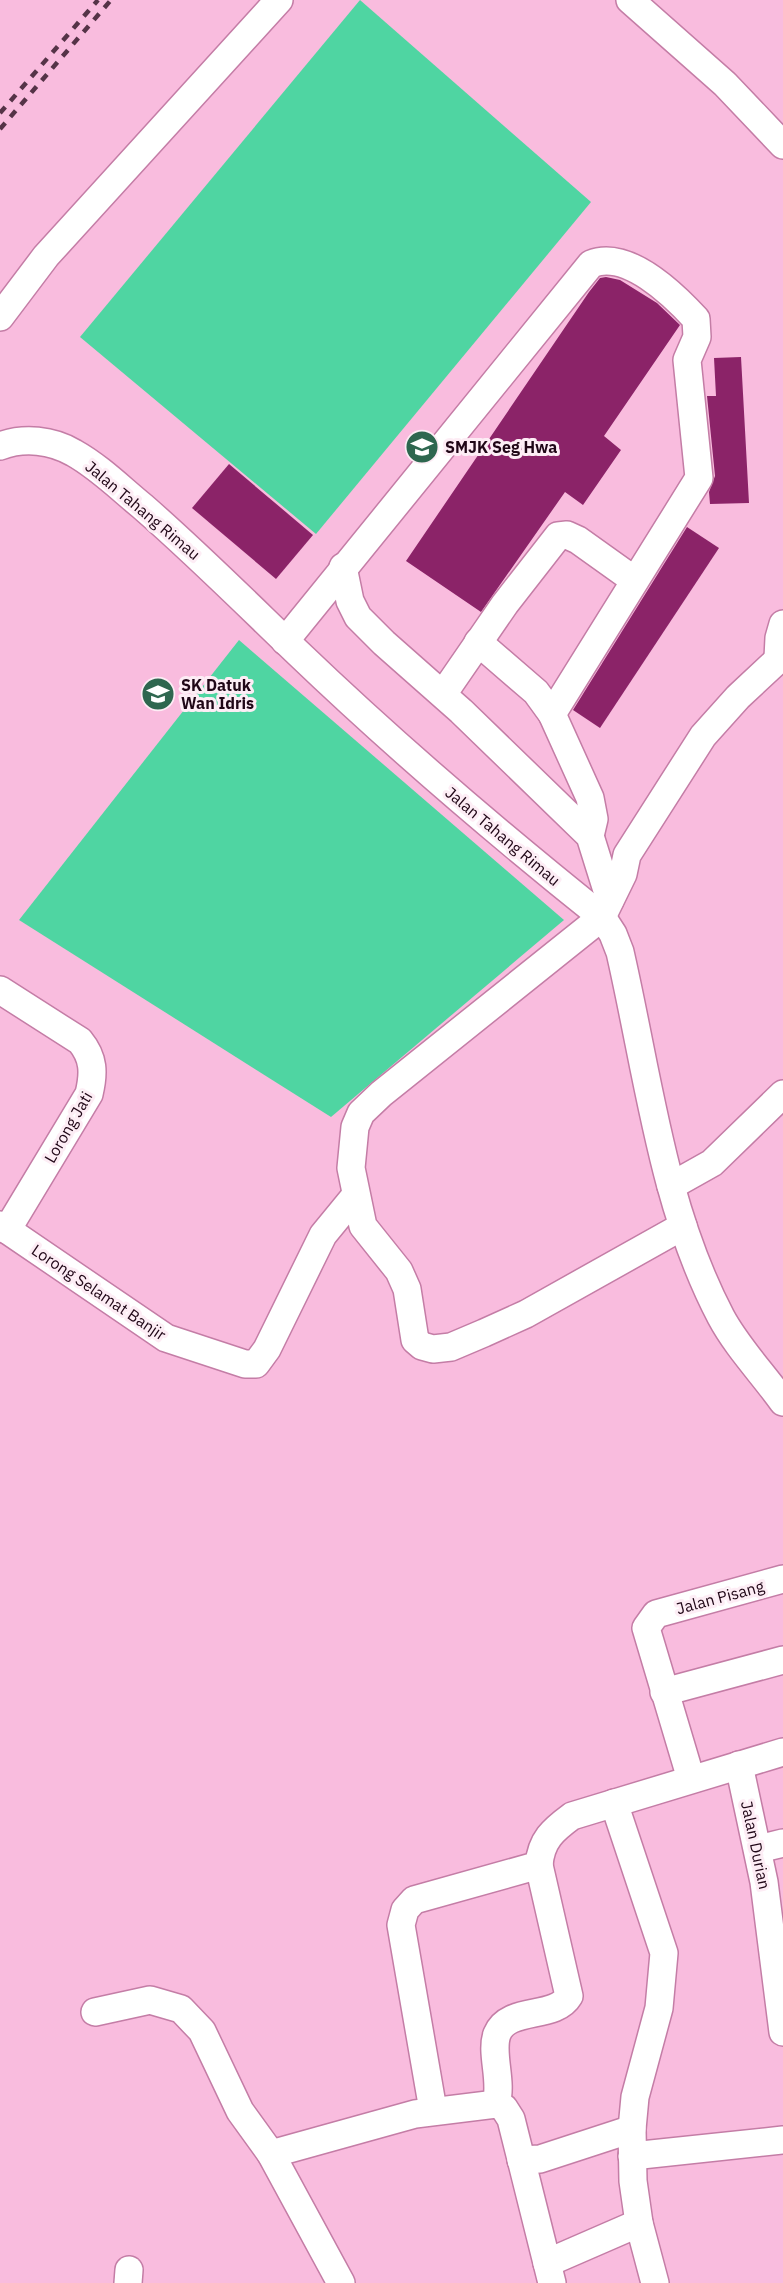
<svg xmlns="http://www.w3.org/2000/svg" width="783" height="2283" font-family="'IBM Plex Sans',sans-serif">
	<rect width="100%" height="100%" fill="#f9bcde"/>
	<g fill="#4fd5a2">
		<path d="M360,0L591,202L316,534L80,337Z"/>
		<path d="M239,640L564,920L331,1117L19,920Z"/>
	</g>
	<g fill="#8b2368">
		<path d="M606,277L620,280L657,303L680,325L604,436L621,450L583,505L565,492L481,612L406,561L589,292L600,278Z"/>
		<path d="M741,357L749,503L710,504L709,492L715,476L707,396H716L714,358Z"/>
		<path d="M229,464L313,535L276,579L192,508Z"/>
		<path d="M687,527L719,548L600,728L573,710Z"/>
	</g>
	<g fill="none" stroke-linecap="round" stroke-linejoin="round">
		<defs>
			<g id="minor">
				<path d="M630,0L725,84L783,145"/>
				<path d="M0,317L46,256L279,0"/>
				<path d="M0,446C24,437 52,440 74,453C99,467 120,488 142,506C196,553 246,603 297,652C395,746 497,833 602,917L613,934L620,952C648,1074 662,1205 721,1317C737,1347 763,1374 783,1402"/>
				<path d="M343,567L350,601L358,617L384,643L461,711L590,836L610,900"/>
				<path d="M285,641L591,264C627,249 673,294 696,319L697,337L687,360L699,478L552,714"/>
				<path d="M478,642L536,692L552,714L590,798L594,819L590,836"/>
				<path d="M778,658L779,638L783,624"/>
				<path d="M443,694L505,604L558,536L567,535L578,540L634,580"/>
				<path d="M0,990L80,1041C94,1058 94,1073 89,1094L7,1230"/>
				<path d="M671,1186L712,1163L783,1094"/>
				<path d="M0,1225L166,1338L245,1364H256L267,1349L323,1235L355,1196"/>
				<path d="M683,1226L526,1314L484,1333L451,1347L433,1349L422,1346L415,1340L407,1289L399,1271L363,1226L351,1168L355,1127L361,1113L381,1094L602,917L623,874L627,855L703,736L738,697L783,655"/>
				<path d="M664,1692L783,1660"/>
				<path d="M739,1765L764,1882L783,2032"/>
				<path d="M691,1779L646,1628L656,1614L783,1579"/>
				<path d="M614,1803L664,1953L659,2008L635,2097L632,2129L633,2181L639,2223L655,2283"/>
				<path d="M758,1849L783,1843"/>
				<path d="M95,2012L150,2000L181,2009L202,2031L240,2111L271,2154L341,2283"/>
				<path d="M496,2104C503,2081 490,2053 497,2034C508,2006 555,2020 569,1996L539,1865"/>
				<path d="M433,2110L401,1925L405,1910L414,1900L539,1865C541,1840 553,1830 572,1816L783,1752"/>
				<path d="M271,2154L415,2114L496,2104L504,2108L511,2119L552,2283"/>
				<path d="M632,2156L783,2140"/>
				<path d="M521,2160L540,2159L632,2129"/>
				<path d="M547,2263L639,2223"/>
				<path d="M128,2283L129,2270"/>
			</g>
		</defs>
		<use href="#minor" stroke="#c47da6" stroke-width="30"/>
		<use href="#minor" stroke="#fff" stroke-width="27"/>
		<g stroke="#553347" stroke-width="4.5" stroke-dasharray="8 8" stroke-linecap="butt">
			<path d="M0,113L98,0"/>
			<path d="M0,129L111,0"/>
		</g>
	</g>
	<defs>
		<symbol id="school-disc" viewBox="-11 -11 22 22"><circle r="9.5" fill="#2e674f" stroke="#fdedf5"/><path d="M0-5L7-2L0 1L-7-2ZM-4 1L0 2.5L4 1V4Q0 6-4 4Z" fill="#fff"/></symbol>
	</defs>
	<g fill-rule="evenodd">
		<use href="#school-disc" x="403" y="428" width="38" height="38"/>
		<use href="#school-disc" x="139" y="675" width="38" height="38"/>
	</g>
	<g text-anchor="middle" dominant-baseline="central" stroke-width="6" stroke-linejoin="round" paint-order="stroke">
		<g font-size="16" font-weight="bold" fill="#200717" stroke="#fdedf5" text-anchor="start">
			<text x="445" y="447">SMJK Seg Hwa</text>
			<text x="181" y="685">SK Datuk<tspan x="181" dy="18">Wan Idris</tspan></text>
		</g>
		<g font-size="16" fill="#200717" stroke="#fdedf5">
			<text transform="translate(143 510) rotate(40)">Jalan Tahang Rimau</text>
			<text transform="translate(503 836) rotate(40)">Jalan Tahang Rimau</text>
			<text transform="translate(68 1127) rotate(-60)">Lorong Jati</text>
			<text transform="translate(99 1292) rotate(34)">Lorong Selamat Banjir</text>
			<text transform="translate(720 1597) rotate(-15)">Jalan Pisang</text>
			<text transform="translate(756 1845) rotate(78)">Jalan Durian</text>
		</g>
	</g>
</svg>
